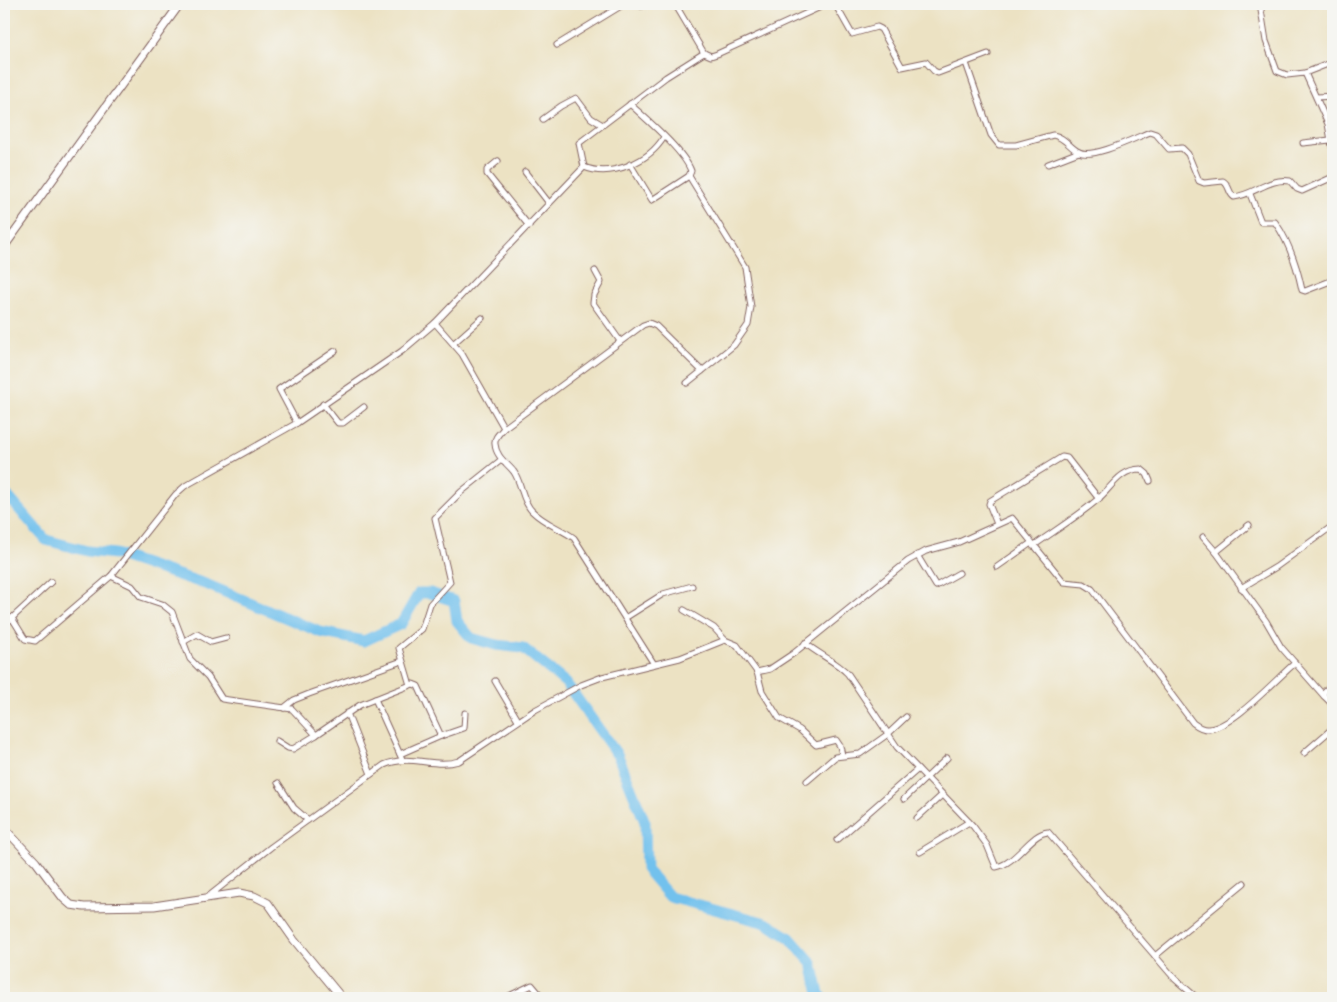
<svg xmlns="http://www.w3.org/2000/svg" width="1337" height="1002" font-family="Dekko,sans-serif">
	<rect width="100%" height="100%" fill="#f6f6f2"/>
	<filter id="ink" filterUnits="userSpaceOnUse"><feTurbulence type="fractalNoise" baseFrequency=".02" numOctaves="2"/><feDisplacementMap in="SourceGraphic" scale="10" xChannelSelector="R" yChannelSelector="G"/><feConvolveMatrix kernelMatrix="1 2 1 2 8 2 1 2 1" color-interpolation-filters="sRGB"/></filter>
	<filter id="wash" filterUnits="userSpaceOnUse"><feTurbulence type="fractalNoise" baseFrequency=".0096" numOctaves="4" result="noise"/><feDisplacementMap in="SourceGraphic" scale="20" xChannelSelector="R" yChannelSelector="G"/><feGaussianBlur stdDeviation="1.12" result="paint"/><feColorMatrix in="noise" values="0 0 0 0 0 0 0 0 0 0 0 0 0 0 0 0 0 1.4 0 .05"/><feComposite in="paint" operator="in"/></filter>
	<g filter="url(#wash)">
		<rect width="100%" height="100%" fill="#ece2c3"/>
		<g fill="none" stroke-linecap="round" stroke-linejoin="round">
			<path stroke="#72c1ed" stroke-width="11" d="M4,492L46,540L87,551L115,554L208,585L320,632L364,641L401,624L419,593H430L454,601L457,621L471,638L496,645L523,648L566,683L618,756L645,822L646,869L670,897L766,923L789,937L812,963L819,994L823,998"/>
		</g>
	</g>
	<g filter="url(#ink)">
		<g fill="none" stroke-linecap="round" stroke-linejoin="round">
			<defs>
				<g id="street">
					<path d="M636,4L641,6L649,4"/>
					<path d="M675,4L704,53"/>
					<path d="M835,4L852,34L877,27L881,29L902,67L926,62L934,71L938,73L988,54"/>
					<path d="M1260,4L1266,41L1277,71L1287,75L1305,73L1328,124L1333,151"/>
					<path d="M557,45L624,4"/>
					<path d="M966,63L991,135L999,145H1016L1053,135C1065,137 1069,147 1079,152C1093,159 1135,138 1150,132L1156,134L1169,149L1182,148L1188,154L1199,181L1204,183L1223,181C1230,185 1228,193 1234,197C1254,195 1270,177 1290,181L1297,189L1302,191L1333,177"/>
					<path d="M1305,73L1333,62"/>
					<path d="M1317,97L1333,96"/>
					<path d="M630,104C646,119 684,151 691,171L689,176L652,200L630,164"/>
					<path d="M543,119L561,106L576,98L591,118L601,124"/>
					<path d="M1303,143L1330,140"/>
					<path d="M498,161L487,170V174L529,226"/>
					<path d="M1048,164L1079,152"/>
					<path d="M584,167C611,178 649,162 664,137"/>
					<path d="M525,172L549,203"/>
					<path d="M1250,194L1261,222H1275C1289,242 1297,266 1302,290L1305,291L1333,280"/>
					<path d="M595,271L601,282L594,295L593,303L620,341"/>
					<path d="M435,323L462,354L504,428C500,433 494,437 495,444C496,457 507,463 514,472C522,484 522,501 532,511C545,524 560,528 574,538L654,664"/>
					<path d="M454,343L482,318"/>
					<path d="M687,383L702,371"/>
					<path d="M323,404L338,423H343L364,407"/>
					<path d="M297,423L279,389L335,351"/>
					<path d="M504,428L643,325L649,323L656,326L702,371L734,345L748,325L751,307L745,267L689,176"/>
					<path d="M997,524L989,504L990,501L1062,457L1067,458L1099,499"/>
					<path d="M1203,537L1216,552"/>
					<path d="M1033,546C1054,531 1077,517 1097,500C1111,489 1119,469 1141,469L1147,474L1150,481"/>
					<path d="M917,555L936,586L959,573"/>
					<path d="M997,567L1031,543"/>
					<path d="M111,576L132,586L141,597L162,604L172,612L190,659L208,677L222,699L292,709L316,735L360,705L413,684L418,686L441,736L464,728L465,713"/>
					<path d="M1241,588L1276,567L1331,527"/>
					<path d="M684,610L714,628L725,640"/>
					<path d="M12,618L51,582"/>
					<path d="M625,618L663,594L692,586"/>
					<path d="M4,624L12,618L25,639L35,641L111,576L176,494L185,486L297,423L402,351L435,323L584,167L579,143L666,77L704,53L711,56L717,54L827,4"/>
					<path d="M183,642L197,634L211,642L226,638"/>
					<path d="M805,643C819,655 836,661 848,674L897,747L973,826L987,845L996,867C1016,864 1031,833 1048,832L1175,979L1197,998"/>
					<path d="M1295,663L1324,696"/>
					<path d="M757,672L762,691L779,718L800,730L816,745L836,740L840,746L842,755"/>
					<path d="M495,681L518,720"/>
					<path d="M1333,683L1324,692V696L1333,705"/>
					<path d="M410,685L399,648L422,629L430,604L450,582L435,518L461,492L501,460"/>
					<path d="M375,699L402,759"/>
					<path d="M284,708L294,700L309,694L402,661"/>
					<path d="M347,713L371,774"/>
					<path d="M277,741L288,748L293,749L316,735"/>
					<path d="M1304,753L1333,728"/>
					<path d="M400,754L441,736"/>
					<path d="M807,781L835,757L860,754L888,734L906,717"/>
					<path d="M278,783L294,808L308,820"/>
					<path d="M904,799L947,758"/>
					<path d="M917,818L942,795"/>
					<path d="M837,840L918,769"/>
					<path d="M920,852L969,822"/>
					<path d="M209,896L271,847L384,765C410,753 433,769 459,761L535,710L581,685L602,677L680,658L725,640L737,645L757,672L770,669L794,653L908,561L926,551L959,542L1012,518L1064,582L1084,584L1092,589L1193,723C1197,726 1201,729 1207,729C1230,730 1276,679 1295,663L1281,647L1266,621L1216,552L1249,525"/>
					<path d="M1155,956L1244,883"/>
					<path d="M505,998L532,985L543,998"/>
				</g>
				<g id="secondary">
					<path d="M4,247L180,4"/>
					<path d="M4,828L36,862L63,898L71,905L84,907L154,906L239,893L254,896L268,903L294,940L342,998"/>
				</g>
			</defs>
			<use href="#street" stroke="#836360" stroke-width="7"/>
			<use href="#secondary" stroke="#836360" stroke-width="9"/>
			<use href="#street" stroke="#fff" stroke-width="5"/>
			<use href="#secondary" stroke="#fff" stroke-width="7"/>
		</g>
	</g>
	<rect width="1337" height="1002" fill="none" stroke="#f6f6f2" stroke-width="20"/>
</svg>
